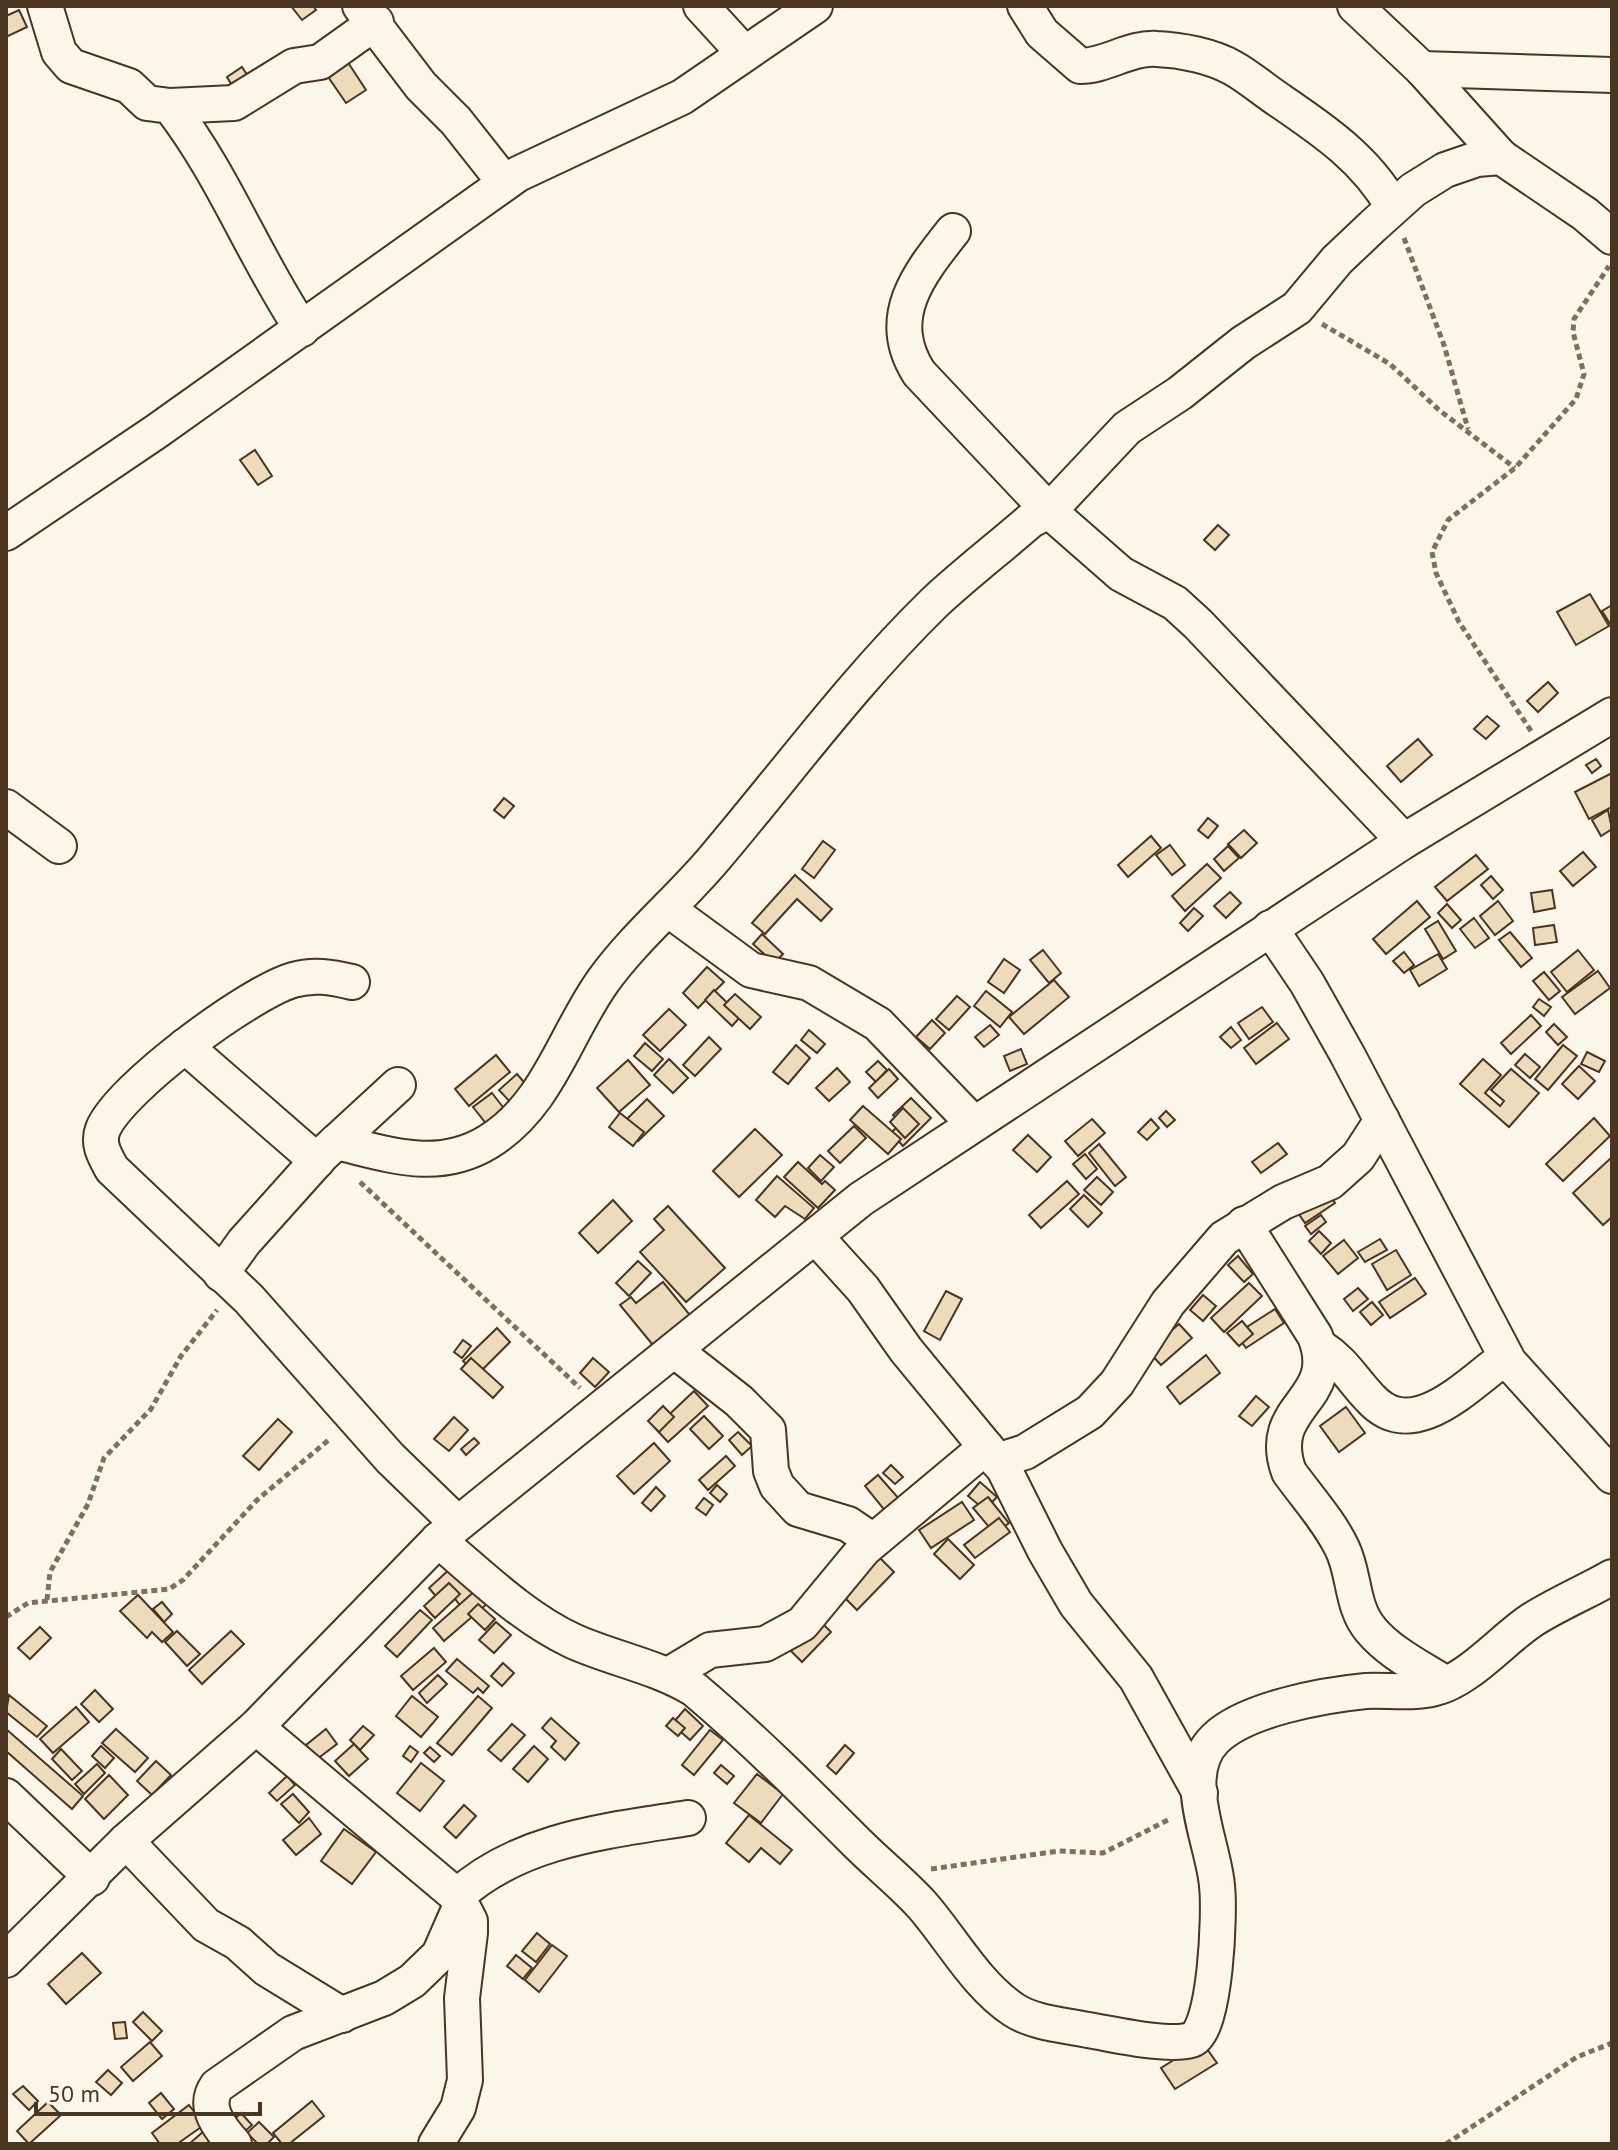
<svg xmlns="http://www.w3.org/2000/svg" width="1618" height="2150" font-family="'PT Sans',sans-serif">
	<rect width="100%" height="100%" fill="#fbf6e9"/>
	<g fill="#ecdcbc" stroke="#4a3520" stroke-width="2">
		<path d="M291,6H313L316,10L302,20Z"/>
		<path d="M19,10L27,27L6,37V16Z"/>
		<path d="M347,61L366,90L346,103L322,68Z"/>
		<path d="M242,67L253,84L237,94L227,77Z"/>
		<path d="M255,450L272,476L258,485L240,460Z"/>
		<path d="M1218,525L1229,535L1215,550L1204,540Z"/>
		<path d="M1590,594L1609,626L1576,645L1557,612Z"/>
		<path d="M1612,605V627L1602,611Z"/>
		<path d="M1548,682L1558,693L1538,712L1527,701Z"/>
		<path d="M1487,716L1499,726L1486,739L1474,729Z"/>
		<path d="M1418,739L1432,755L1401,782L1387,766Z"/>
		<path d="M1596,759L1601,766L1592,773L1586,765Z"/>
		<path d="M1612,773V807L1589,819L1575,792Z"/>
		<path d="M504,798L514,806L504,818L494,810Z"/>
		<path d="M1608,810L1612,829L1601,836L1592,820Z"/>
		<path d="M1208,818L1218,826L1208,838L1198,830Z"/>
		<path d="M1244,830L1257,843L1241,858L1228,844Z"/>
		<path d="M1151,836L1161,848L1128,877L1118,865Z"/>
		<path d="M823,841L835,850L814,878L802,869Z"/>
		<path d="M1170,845L1185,865L1172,875L1156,855Z"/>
		<path d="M1228,846L1239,858L1224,871L1214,859Z"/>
		<path d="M1583,852L1596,867L1573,886L1560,871Z"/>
		<path d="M1476,855L1488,869L1447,901L1435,887Z"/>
		<path d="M1207,864L1221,878L1185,911L1172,896Z"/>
		<path d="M795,875L832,909L821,921L797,899L765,934L752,923Z"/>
		<path d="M1491,876L1503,890L1493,899L1481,885Z"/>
		<path d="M1552,890L1555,908L1534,912L1531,893Z"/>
		<path d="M1230,892L1241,903L1226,918L1214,906Z"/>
		<path d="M1417,901L1430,917L1386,954L1373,939Z"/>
		<path d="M1498,901L1513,921L1495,935L1480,916Z"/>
		<path d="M1447,904L1461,920L1452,928L1438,913Z"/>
		<path d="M1194,908L1203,916L1188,931L1180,923Z"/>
		<path d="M1474,918L1489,938L1475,948L1460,929Z"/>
		<path d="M1438,921L1456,951L1443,959L1425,929Z"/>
		<path d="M1554,925L1557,942L1535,945L1533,928Z"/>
		<path d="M1510,932L1532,958L1521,967L1499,940Z"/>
		<path d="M762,934L783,954L774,963L753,944Z"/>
		<path d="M1043,950L1061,973L1049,983L1030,960Z"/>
		<path d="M1578,950L1594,970L1567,992L1551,972Z"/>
		<path d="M1404,952L1414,965L1404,973L1393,961Z"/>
		<path d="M1438,954L1447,969L1419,986L1410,970Z"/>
		<path d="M1004,959L1020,970L1004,993L988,982Z"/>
		<path d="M707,967L724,982L698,1008L683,993Z"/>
		<path d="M1598,971L1610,988L1575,1014L1562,997Z"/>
		<path d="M1544,972L1560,991L1549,1000L1533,981Z"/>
		<path d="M1054,980L1069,997L1024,1034L1009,1017Z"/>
		<path d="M714,990L741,1016L732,1026L705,1000Z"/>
		<path d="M986,991L1012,1012L1000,1027L974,1006Z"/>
		<path d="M735,994L761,1017L750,1029L724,1005Z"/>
		<path d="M957,996L970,1007L949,1030L936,1019Z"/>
		<path d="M1539,999L1551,1007L1544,1016L1533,1007Z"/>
		<path d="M1262,1007L1273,1022L1249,1039L1238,1023Z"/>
		<path d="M669,1009L686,1025L660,1051L643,1035Z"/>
		<path d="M1531,1015L1541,1026L1511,1054L1501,1043Z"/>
		<path d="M932,1020L945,1033L930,1049L916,1037Z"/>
		<path d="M1277,1023L1289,1039L1256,1064L1244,1048Z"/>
		<path d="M1554,1024L1567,1037L1558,1045L1546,1032Z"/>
		<path d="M990,1025L999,1035L984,1047L975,1037Z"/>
		<path d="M1231,1027L1241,1040L1231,1048L1220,1037Z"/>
		<path d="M809,1030L825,1044L817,1053L801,1040Z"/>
		<path d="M709,1037L721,1049L695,1076L683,1065Z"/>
		<path d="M645,1043L663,1059L652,1071L634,1056Z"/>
		<path d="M796,1045L810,1058L788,1084L773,1072Z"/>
		<path d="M1563,1045L1577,1056L1548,1090L1535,1079Z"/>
		<path d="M1021,1049L1027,1064L1010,1071L1004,1056Z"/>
		<path d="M1587,1052L1605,1061L1599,1072L1581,1064Z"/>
		<path d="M1525,1054L1540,1067L1530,1078L1515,1065Z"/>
		<path d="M496,1055L510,1072L469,1106L455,1089Z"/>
		<path d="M669,1059L688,1078L673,1093L654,1075Z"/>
		<path d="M1483,1059L1501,1075L1485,1093L1500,1106L1504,1101L1491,1090L1511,1069L1539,1093L1509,1127L1460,1084Z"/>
		<path d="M628,1060L650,1085L619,1112L597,1088Z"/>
		<path d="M878,1061L887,1070L876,1082L866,1072Z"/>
		<path d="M1579,1066L1595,1081L1578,1099L1562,1084Z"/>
		<path d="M837,1068L850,1082L829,1101L816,1088Z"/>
		<path d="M889,1069L898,1079L878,1098L869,1088Z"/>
		<path d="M517,1074L529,1088L512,1104L499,1090Z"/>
		<path d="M492,1093L506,1111L488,1126L473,1107Z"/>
		<path d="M911,1098L931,1118L903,1146L891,1133L901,1123L893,1115Z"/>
		<path d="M647,1099L664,1116L638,1141L627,1130L632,1125L626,1120Z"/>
		<path d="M863,1106L901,1139L888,1154L850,1120Z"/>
		<path d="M903,1108L919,1124L905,1138L890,1122Z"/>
		<path d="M1166,1111L1175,1120L1167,1127L1159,1118Z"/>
		<path d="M620,1113L644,1132L633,1146L609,1127Z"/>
		<path d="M1594,1118L1610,1136L1563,1181L1546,1164Z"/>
		<path d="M1092,1119L1105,1133L1078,1156L1065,1141Z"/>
		<path d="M1151,1119L1159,1128L1147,1140L1138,1132Z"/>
		<path d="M854,1126L866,1138L840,1163L828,1151Z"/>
		<path d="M755,1129L782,1155L739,1197L713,1171Z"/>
		<path d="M1028,1135L1051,1157L1037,1172L1013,1150Z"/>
		<path d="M1278,1143L1287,1154L1261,1173L1252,1162Z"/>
		<path d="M1099,1144L1126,1177L1115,1186L1089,1153Z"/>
		<path d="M1085,1154L1097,1169L1086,1179L1073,1164Z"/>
		<path d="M820,1155L834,1167L821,1181L808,1168Z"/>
		<path d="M1612,1157V1217L1603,1225L1573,1193Z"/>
		<path d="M798,1162L822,1184L825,1181L835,1190L818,1208L784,1177Z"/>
		<path d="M777,1176L814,1208L805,1219L785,1206L775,1217L756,1200Z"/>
		<path d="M1097,1177L1113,1192L1101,1205L1084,1190Z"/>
		<path d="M1067,1181L1079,1194L1041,1228L1029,1215Z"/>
		<path d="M1326,1189L1335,1203L1305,1223L1296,1210Z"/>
		<path d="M1084,1195L1102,1213L1088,1227L1070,1209Z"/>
		<path d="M613,1200L632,1221L598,1253L579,1233Z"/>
		<path d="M668,1206L725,1268L686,1302L640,1252L664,1230L654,1219Z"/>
		<path d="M1321,1215L1326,1222L1311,1234L1305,1226Z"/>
		<path d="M1319,1231L1331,1243L1321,1254L1309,1241Z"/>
		<path d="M1380,1239L1387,1250L1365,1262L1358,1252Z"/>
		<path d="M1344,1240L1358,1258L1338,1274L1323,1256Z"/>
		<path d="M1396,1250L1411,1275L1387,1290L1372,1264Z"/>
		<path d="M1238,1256L1253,1274L1244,1282L1228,1265Z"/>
		<path d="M638,1261L651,1273L629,1296L616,1283Z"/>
		<path d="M1415,1278L1426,1294L1390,1318L1379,1302Z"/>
		<path d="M663,1282L694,1320L657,1350L620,1305L631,1297L636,1303Z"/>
		<path d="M1249,1283L1262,1296L1224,1332L1211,1318Z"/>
		<path d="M1358,1288L1368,1299L1353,1311L1344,1299Z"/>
		<path d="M946,1291L962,1299L940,1340L924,1331Z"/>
		<path d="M1203,1295L1216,1306L1203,1321L1190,1310Z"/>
		<path d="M1372,1302L1383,1315L1371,1325L1360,1312Z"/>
		<path d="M1275,1309L1284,1323L1246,1348L1236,1334Z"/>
		<path d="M1242,1321L1253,1334L1239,1346L1227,1333Z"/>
		<path d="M1179,1324L1192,1338L1161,1365L1148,1351Z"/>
		<path d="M497,1328L510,1342L477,1375L463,1361Z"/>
		<path d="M463,1340L471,1346L462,1358L454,1352Z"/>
		<path d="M1206,1355L1220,1373L1180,1404L1167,1387Z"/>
		<path d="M471,1358L503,1387L493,1398L461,1369Z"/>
		<path d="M593,1358L609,1372L595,1387L580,1373Z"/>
		<path d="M694,1391L708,1406L668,1442L655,1428Z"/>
		<path d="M1256,1396L1269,1407L1252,1426L1239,1416Z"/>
		<path d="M663,1406L674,1417L659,1432L648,1421Z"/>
		<path d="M1346,1407L1365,1433L1339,1452L1320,1426Z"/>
		<path d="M704,1416L723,1436L709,1449L690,1429Z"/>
		<path d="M454,1417L468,1430L449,1451L434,1439Z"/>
		<path d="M278,1419L292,1432L259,1470L243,1456Z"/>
		<path d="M738,1432L752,1446L742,1455L729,1440Z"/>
		<path d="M474,1438L479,1443L466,1455L461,1449Z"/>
		<path d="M654,1443L670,1461L634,1494L617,1476Z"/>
		<path d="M726,1456L735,1466L708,1490L699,1480Z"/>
		<path d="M891,1465L903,1477L895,1484L883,1473Z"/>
		<path d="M878,1475L901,1501L886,1512L865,1486Z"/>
		<path d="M980,1482L997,1497L985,1510L968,1496Z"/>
		<path d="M717,1485L727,1494L720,1502L710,1493Z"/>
		<path d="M656,1487L665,1496L651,1511L642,1503Z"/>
		<path d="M988,1497L1009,1523L995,1534L973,1508Z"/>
		<path d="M704,1498L713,1505L706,1515L696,1508Z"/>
		<path d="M962,1502L974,1520L931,1548L919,1530Z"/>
		<path d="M999,1518L1010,1532L975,1558L964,1545Z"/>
		<path d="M948,1539L974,1565L960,1579L934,1554Z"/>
		<path d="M878,1556L894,1572L857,1610L841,1594Z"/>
		<path d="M451,1568L476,1597L463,1609L455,1599L445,1607L429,1588Z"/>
		<path d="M449,1583L460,1594L435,1618L424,1606Z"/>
		<path d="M476,1590L488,1603L444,1641L433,1628Z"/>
		<path d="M138,1595L173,1632L162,1642L152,1632L147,1638L120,1611Z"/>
		<path d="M162,1602L172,1614L164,1622L153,1609Z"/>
		<path d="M478,1604L495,1619L485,1630L468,1614Z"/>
		<path d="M420,1610L432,1620L397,1657L385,1646Z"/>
		<path d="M820,1621L831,1632L802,1662L790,1650Z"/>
		<path d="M496,1622L511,1635L494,1653L479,1640Z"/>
		<path d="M40,1627L51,1638L30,1659L18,1648Z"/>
		<path d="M177,1631L200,1654L187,1666L165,1642Z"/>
		<path d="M231,1631L244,1644L202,1684L189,1670Z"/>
		<path d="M434,1648L446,1662L413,1690L401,1676Z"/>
		<path d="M457,1659L489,1686L483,1693L478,1688L473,1693L446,1671Z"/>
		<path d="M503,1663L514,1673L502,1686L491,1676Z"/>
		<path d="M438,1675L447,1684L427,1703L419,1693Z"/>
		<path d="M95,1690L113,1709L99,1722L81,1704Z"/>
		<path d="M9,1695L47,1726L37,1737L6,1712Z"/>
		<path d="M412,1696L438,1717L421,1737L396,1716Z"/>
		<path d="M478,1696L492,1708L452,1755L437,1743Z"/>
		<path d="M76,1707L89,1722L53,1753L40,1739Z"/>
		<path d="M685,1709L703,1726L690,1740L672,1724Z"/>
		<path d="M551,1718L579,1743L565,1760L551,1747L556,1741L542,1728Z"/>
		<path d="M673,1718L685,1728L678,1736L666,1726Z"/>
		<path d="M512,1724L525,1735L501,1761L488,1750Z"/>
		<path d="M363,1726L374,1735L360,1750L350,1740Z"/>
		<path d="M6,1729L83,1796L72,1809L6,1751Z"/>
		<path d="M116,1729L148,1758L135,1772L102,1743Z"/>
		<path d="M326,1729L337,1744L317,1759L306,1745Z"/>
		<path d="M710,1730L723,1740L694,1775L682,1765Z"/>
		<path d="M354,1744L368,1759L349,1776L335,1761Z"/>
		<path d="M845,1745L854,1753L836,1774L827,1766Z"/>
		<path d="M101,1746L114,1758L105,1768L92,1756Z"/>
		<path d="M410,1746L418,1752L411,1762L403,1756Z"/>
		<path d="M534,1746L548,1759L528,1782L513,1769Z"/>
		<path d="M430,1747L440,1756L434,1762L424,1753Z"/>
		<path d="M61,1749L82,1771L72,1780L52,1759Z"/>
		<path d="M156,1761L171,1775L152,1795L137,1781Z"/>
		<path d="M421,1763L444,1781L420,1811L397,1793Z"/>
		<path d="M97,1764L105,1773L84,1794L75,1784Z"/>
		<path d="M721,1765L734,1776L727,1784L714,1773Z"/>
		<path d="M757,1774L783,1794L761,1823L734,1803Z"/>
		<path d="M109,1775L128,1795L104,1819L85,1799Z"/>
		<path d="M287,1776L295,1785L277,1801L269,1793Z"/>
		<path d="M293,1794L309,1812L299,1823L281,1804Z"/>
		<path d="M464,1805L476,1816L456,1838L444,1827Z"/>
		<path d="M749,1815L792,1850L780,1864L761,1848L749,1862L726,1843Z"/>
		<path d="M309,1818L321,1834L296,1855L283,1840Z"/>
		<path d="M344,1829L376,1852L352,1884L321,1861Z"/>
		<path d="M537,1933L550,1944L536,1962L522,1951Z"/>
		<path d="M552,1945L567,1956L539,1992L525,1980Z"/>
		<path d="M82,1953L101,1973L66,2004L48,1984Z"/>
		<path d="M516,1955L532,1968L523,1979L507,1966Z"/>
		<path d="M143,2012L162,2031L152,2041L133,2022Z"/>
		<path d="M125,2022L127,2038L115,2039L113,2023Z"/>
		<path d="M150,2042L162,2056L133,2081L121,2067Z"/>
		<path d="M1202,2042L1217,2063L1175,2089L1161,2068Z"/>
		<path d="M108,2070L122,2083L111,2095L96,2082Z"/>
		<path d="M23,2086L38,2101L29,2110L13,2094Z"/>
		<path d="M161,2093L174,2109L162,2119L149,2103Z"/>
		<path d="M312,2101L324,2116L289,2144H282L273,2133Z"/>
		<path d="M48,2102L61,2115L29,2144L17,2131Z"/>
		<path d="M189,2105L204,2125L177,2144H160L152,2133Z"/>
		<path d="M241,2113L252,2125L243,2133L231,2122Z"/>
		<path d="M259,2122L274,2137L267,2144H258L247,2133Z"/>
		<path d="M204,2131L211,2140L206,2144H189Z"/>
	</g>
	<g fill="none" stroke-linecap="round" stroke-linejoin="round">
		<defs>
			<g id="minor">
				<path d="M45,6L59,52L71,66L129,86L147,103L170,106C223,174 254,257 302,329"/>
				<path d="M360,6L421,86L456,121L505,183"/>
				<path d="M701,6L744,53"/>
				<path d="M1025,6L1042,33L1080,66C1107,66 1129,47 1157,49C1181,50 1212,56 1233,68C1249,77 1264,90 1279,100C1323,130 1366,159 1393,207"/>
				<path d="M1355,6L1422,69L1501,157"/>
				<path d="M1422,69L1612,75"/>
				<path d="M170,106L234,103L294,66L320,62L376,22"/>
				<path d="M953,231C918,275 884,318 919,373L1049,511L1121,574L1175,603L1198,624L1404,841"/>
				<path d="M6,533L157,431L518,174L682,97L815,6"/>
				<path d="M6,807L59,846"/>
				<path d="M669,910L751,970L809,983L878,1024L974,1124"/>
				<path d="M1270,928L1307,983L1347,1054L1509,1362L1612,1476"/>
				<path d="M352,982C331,977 314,974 293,980C249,993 120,1088 103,1129C97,1144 105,1156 112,1169L249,1299L390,1458L457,1523"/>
				<path d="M185,1046L317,1161"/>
				<path d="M336,1142C388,1154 437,1173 488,1142C548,1105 564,1036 603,981C634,938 678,901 713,860C786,774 853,682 934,603C965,574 999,548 1031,520L1049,511L1127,428L1180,393L1243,343L1297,308L1337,260L1373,226L1413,190L1445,170L1477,159L1501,157L1585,214L1612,237"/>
				<path d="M1244,1224L1315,1336C1341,1402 1264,1404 1289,1472C1307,1497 1329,1521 1342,1548C1355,1574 1351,1607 1371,1630C1390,1653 1421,1668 1446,1684"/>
				<path d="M815,1236L863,1289L906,1350L1004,1469L1045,1551L1076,1604L1136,1678L1200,1793"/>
				<path d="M221,1274L244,1242L322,1155L398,1085"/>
				<path d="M1319,1346C1344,1362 1351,1378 1370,1398C1413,1446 1469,1383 1506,1357"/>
				<path d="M674,1350L739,1401L768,1430L771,1471L777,1486L798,1509L848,1524L873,1541"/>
				<path d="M997,1461L1025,1452L1090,1412L1117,1383L1168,1303L1224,1238L1283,1202L1330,1182L1358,1157L1382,1120"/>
				<path d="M438,1540C480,1575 523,1618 573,1641C613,1659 656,1666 694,1689C751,1737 804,1790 856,1842C878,1864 902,1883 922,1905C951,1938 976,1985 1014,2010C1034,2023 1064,2025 1088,2030C1113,2034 1167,2047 1191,2040C1216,2033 1220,1911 1217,1886C1214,1844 1178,1775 1215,1739C1245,1709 1324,1695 1366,1691C1389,1690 1412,1694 1435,1688C1469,1680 1503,1639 1532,1620C1557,1604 1586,1592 1612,1577"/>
				<path d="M670,1674L710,1650L765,1644L802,1624L864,1549L986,1447"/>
				<path d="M256,1727L457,1896L470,1921V1933L462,1998L465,2080L458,2108L436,2144"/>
				<path d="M6,1796L92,1878"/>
				<path d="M126,1841L206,1925L238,1943L267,1969L342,2015"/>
				<path d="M457,1896C520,1839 607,1831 688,1818"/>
				<path d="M6,1960L126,1841L256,1727L438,1540L861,1199L1404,841L1612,715"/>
				<path d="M234,2144C220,2128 202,2107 217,2086L293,2033L384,1998L412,1981L439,1955L461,1905"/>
			</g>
		</defs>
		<use href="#minor" stroke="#4a3520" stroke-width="38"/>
		<g stroke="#7f6f5c" stroke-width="5" stroke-dasharray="6 4" stroke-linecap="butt">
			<path d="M1404,238L1444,345L1468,429"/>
			<path d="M1322,324L1390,364L1439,410L1515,468"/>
			<path d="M1531,731L1459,622L1436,573L1432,552L1448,520L1515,468L1576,399L1584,374L1573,332L1574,319L1609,266"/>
			<path d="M360,1182L580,1388"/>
			<path d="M47,1600L50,1572L88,1504L104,1458L151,1409L181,1356L217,1310"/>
			<path d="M6,1617L28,1603L169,1589L183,1580L257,1500L331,1438"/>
			<path d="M931,1869L1059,1851L1103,1853L1170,1819"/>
			<path d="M1446,2144L1577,2057L1612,2043"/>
		</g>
		<use href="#minor" stroke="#fbf6e9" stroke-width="34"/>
	</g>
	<rect width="1618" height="2150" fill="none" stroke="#4a3520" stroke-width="16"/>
	<path d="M36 2102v12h224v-12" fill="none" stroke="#4a3520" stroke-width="4"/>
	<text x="48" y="2102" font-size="24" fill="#4a3520" stroke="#fbf6e9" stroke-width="6" paint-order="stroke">50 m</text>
</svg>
